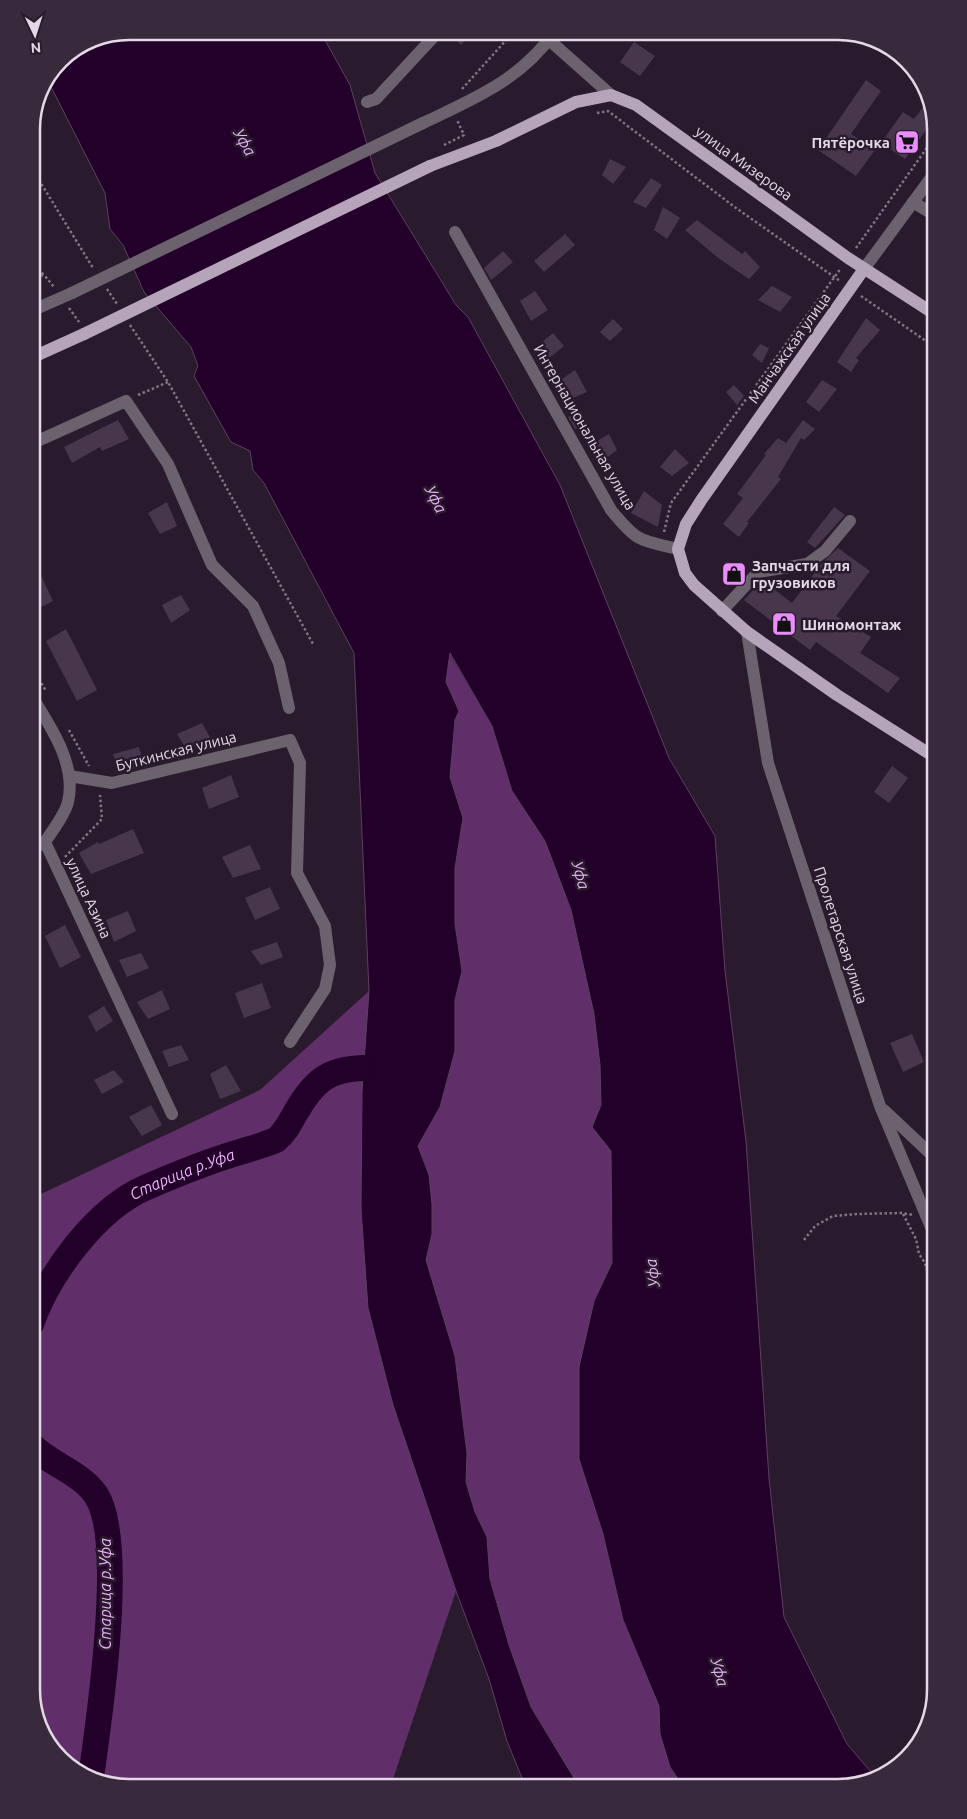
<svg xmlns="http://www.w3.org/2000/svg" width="967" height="1819" font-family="Ubuntu,sans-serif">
	<rect width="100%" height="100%" fill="#2a1a2d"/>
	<g fill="#602f6a">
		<path d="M449,653L492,726L512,791L545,841L571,910L594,1014L600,1065L601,1105L592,1127L611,1150L612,1263L594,1301L579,1459L603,1534L623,1620L659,1706L660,1734L670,1767L684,1788H580L531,1707L509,1645L490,1579L487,1537L475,1512L466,1482L467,1453L461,1406L426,1260L432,1234L418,1146L440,1107L455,1051V1000L462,971L455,924V868L463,818L450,777L455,720L459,711L446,682Z"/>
		<path d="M369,991L362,1091L361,1209L368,1308L393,1405L456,1591L390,1788H123L74,1771L39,1728L31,1690V1216L39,1195L260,1090Z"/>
	</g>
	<path fill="#220029" stroke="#5c4161" d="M129,31H320L350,85L375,173L456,305L468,317L560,485L669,758L715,836L725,971L746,1141L769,1478L784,1617L847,1744L877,1779L876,1780L838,1788H684L670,1767L660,1734L659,1706L623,1620L603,1534L579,1459V1367L594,1301L612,1263L611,1151L592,1127L601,1105L600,1065L594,1014L571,910L545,841L512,791L492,726L450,653L446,682L459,711L455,720L450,777L463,818L455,868V924L462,971L455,1000V1051L440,1107L418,1146L429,1175L432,1204V1234L426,1260L455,1356L467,1453L466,1482L475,1512L487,1537L490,1579L509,1645L531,1707L580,1788H526L507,1741L489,1679L456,1591L393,1405L368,1308L361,1209L362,1091L369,991L354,653L264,483L253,470L250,451L231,442L194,376L198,366L191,347L144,292L123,245L110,229L105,193L47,79C71,44 88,39 129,31Z"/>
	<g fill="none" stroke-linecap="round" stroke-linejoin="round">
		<g stroke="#220029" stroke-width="26">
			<path id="s1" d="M31,1324C49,1273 97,1208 147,1187C177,1174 209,1161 240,1152C253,1148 264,1145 276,1140C286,1132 290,1122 296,1112C314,1081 328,1069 363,1068"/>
			<path d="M31,1445C51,1465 80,1472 96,1495C126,1540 99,1721 91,1777"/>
		</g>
	</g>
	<g fill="#48374c">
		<path d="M447,31H473L461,45Z"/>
		<path d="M634,42L655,56L640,76L620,62Z"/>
		<path d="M866,80L881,91L851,134L875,150L856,176L818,150Z"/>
		<path d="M930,98L934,119L905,159L881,143L903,112L914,119Z"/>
		<path d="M610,159L626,167L613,184L602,175Z"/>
		<path d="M651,178L662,185L646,208L633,202Z"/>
		<path d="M663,207L680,218L667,239L654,230Z"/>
		<path d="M697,220L742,254L745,251L760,267L749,279L717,257L685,230Z"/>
		<path d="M565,234L575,245L544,272L534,261Z"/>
		<path d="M503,251L513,262L491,280L484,268Z"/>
		<path d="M772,286L792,297L780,312L758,300Z"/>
		<path d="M535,291L548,310L531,321L520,301Z"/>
		<path d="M866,318L880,330L856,358L859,360L851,372L837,362Z"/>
		<path d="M613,319L623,329L610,341L600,332Z"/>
		<path d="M553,333L564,346L547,360L536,347Z"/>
		<path d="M760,344L769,348L762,363L752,355Z"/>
		<path d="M575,370L587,392L568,400L559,381Z"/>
		<path d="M822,380L837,389L819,412L806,402Z"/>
		<path d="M734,385L744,396L737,405L726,392Z"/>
		<path d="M581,411L587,423L575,429L568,417Z"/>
		<path d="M118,420L129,439L102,451L100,447L72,463L64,447Z"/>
		<path d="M803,420L815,429L804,440L801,438L778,477L781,479L747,522L749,523L739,537L723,524L743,498L737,494L766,455L764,454L778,438L786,443Z"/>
		<path d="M609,434L617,450L601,462L592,444Z"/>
		<path d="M675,449L689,463L672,476L660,467Z"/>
		<path d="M644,491L662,505L658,527L631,513Z"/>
		<path d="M167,502L177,526L160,534L148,513Z"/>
		<path d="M834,507L845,515L815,548L807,542Z"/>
		<path d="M838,548L870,571L836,616L871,637L860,653L900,678L888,693L816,642L810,650L744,600L762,580L792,603L822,563Z"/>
		<path d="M31,554L53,601L31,612Z"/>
		<path d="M181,595L190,610L171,623L162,605Z"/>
		<path d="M66,629L97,690L77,701L46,641Z"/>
		<path d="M202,723L211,739L187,750L177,734Z"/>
		<path d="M139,747L144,765L119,773L113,754Z"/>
		<path d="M892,766L908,778L889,803L874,792Z"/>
		<path d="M231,775L239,797L209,809L202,788Z"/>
		<path d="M133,829L144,853L91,874L79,853L98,842L99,844Z"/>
		<path d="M250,845L261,869L233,878L222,857Z"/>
		<path d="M270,887L280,909L255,920L245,898Z"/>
		<path d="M128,911L136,931L114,942L106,920Z"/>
		<path d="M65,925L81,957L60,968L45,936Z"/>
		<path d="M277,942L283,957L261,965L251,951Z"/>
		<path d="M141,953L149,968L127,977L119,960Z"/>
		<path d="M262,983L271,1008L244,1018L235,993Z"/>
		<path d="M162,990L170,1009L148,1019L137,1002Z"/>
		<path d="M104,1006L113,1021L96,1032L88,1016Z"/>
		<path d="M912,1034L924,1062L903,1072L890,1043Z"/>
		<path d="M181,1045L189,1060L169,1067L162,1051Z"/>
		<path d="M226,1065L241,1091L220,1099L210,1074Z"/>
		<path d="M114,1070L124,1082L102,1094L94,1080Z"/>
		<path d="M151,1105L162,1125L142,1136L129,1117Z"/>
	</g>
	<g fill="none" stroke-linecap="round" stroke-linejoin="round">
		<g stroke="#817484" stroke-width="2.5" stroke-dasharray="2.5 2.5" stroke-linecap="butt">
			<path d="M462,89L508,38L499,31"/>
			<path d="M597,113L608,111L736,208L840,281"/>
			<path d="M444,145L464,135L457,120"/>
			<path d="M31,167L93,268"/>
			<path d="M856,248L936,135"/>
			<path d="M31,262L44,275"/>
			<path d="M31,273L45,276L54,287"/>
			<path d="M107,289L117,304"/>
			<path d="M861,296L936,348"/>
			<path d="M69,308L79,322"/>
			<path d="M130,325L168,382L313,644"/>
			<path d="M138,395L168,382"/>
			<path d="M664,532L671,503L841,268"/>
			<path d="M31,666L46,691"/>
			<path d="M69,730L89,766"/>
			<path d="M65,857L102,819L100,795"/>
			<path d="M903,1214L916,1239L919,1254L925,1263L934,1295"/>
			<path d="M804,1240L815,1226L833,1216L857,1214L902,1213L913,1215"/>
		</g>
		<g stroke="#6b626d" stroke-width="12">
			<path d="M539,31L611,95"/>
			<path d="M367,102L376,99L439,31"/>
			<path d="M423,123C474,99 522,79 555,31"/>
			<path d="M913,202L936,216"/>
			<path d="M455,232L611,510C637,542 639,540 678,549"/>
			<path d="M864,269L936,171"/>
			<path d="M31,311L72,293"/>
			<path d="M31,444L126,401L168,464L212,565L253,606L279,663L289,708"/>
			<path d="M722,611L758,572L807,564L825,551L850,521"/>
			<path d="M747,632L768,763L880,1106L936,1239"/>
			<path d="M31,695C50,726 77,764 68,802C65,815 52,831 45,842"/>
			<path d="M69,776L112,783L290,740L300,763L297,873L325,926L330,965L325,989L290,1042"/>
			<path d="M45,842L172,1114"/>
			<path d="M31,850L45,842"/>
			<path d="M884,1110L936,1159"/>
			<path d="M926,1214L936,1202"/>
		</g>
		<g stroke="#b6a5ba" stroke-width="12">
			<path d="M430,166L496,141L576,102L611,95L636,105L848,258L936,315"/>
			<path d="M864,269L702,499L686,524L678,549L685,573L694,585L747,632L837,695L936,758"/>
			<path d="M31,358L84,334"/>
		</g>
		<path stroke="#6b626d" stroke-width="12" d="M72,293L423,123"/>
		<path stroke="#b6a5ba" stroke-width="12" d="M84,334L430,166"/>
	</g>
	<defs>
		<symbol id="supermarket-square" viewBox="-11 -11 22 22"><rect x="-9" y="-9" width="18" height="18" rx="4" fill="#e98dfd" stroke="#2a1a2d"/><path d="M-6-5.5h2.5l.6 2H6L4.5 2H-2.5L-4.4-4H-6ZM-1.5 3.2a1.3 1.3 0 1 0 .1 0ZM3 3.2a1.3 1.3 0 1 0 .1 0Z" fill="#111"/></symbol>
		<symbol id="shop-square" viewBox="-11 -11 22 22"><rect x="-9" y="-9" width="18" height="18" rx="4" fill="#e98dfd" stroke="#2a1a2d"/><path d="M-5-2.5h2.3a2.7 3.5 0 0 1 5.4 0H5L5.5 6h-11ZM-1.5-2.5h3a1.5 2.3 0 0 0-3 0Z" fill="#111"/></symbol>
	</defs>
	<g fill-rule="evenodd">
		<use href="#supermarket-square" x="893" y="128" width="28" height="28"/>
		<use href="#shop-square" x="720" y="560" width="28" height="28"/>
		<use href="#shop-square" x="770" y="610" width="28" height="28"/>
	</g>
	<g text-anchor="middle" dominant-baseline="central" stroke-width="5" stroke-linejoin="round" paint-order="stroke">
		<g font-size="15" font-weight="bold" fill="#e3d8e5" stroke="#2a1a2d" text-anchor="start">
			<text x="890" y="142" text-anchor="end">Пятёрочка</text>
			<text x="752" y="565">Запчасти для<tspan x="752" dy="17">грузовиков</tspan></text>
			<text x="802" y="624">Шиномонтаж</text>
		</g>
		<g font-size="15" fill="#e3d8e5" stroke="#2a1a2d">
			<text transform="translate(744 163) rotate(36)">улица Мизерова</text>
			<text transform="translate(789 348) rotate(-55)">Манчажская улица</text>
			<text transform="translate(585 427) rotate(60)">Интернациональная улица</text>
			<text transform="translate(176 751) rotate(-14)">Буткинская улица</text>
			<text transform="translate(89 898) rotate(65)">улица Азина</text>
			<text transform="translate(841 935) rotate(72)">Пролетарская улица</text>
		</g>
		<g font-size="16" font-style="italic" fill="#eab2f7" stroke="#2a1a2d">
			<text transform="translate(245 142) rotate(61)">Уфа</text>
			<text transform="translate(436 499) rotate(63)">Уфа</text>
			<text transform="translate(581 875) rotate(75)">Уфа</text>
			<text stroke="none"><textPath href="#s1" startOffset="221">Старица р.Уфа</textPath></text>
			<text transform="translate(652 1273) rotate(-97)">Уфа</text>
			<text transform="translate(105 1594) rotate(-90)">Старица р.Уфа</text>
			<text transform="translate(720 1672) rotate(75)">Уфа</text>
		</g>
	</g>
	<path d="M0 0H967V1819H0ZM129 40H838A89 89 0 0 1 927 129V1690A89 89 0 0 1 838 1779H129A89 89 0 0 1 40 1690V129A89 89 0 0 1 129 40Z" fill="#39293c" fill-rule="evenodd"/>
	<path fill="none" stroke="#e3d8e5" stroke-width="2.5" d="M129 40H838A89 89 0 0 1 927 129V1690A89 89 0 0 1 838 1779H129A89 89 0 0 1 40 1690V129A89 89 0 0 1 129 40Z"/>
	<g transform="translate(35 35) rotate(176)" stroke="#2a1a2d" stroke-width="4" paint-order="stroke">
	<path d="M0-4L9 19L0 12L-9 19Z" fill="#e3d8e5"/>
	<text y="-8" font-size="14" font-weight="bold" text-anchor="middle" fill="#e3d8e5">N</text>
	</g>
</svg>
